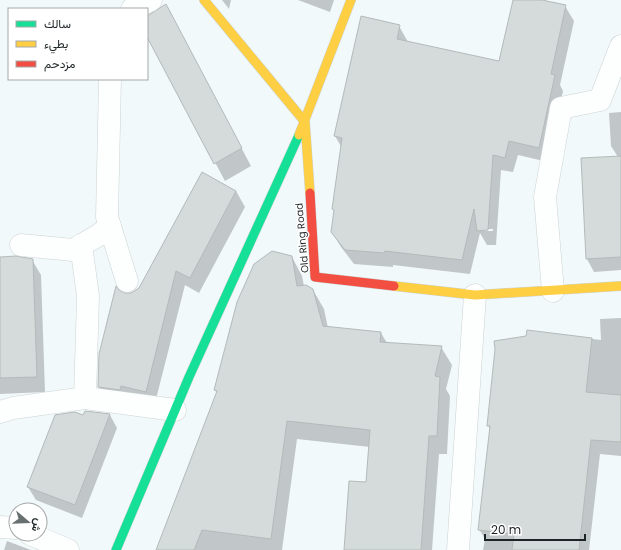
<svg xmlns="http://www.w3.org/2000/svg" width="621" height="550" font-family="Poppins,Vazirmatn,sans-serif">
	<rect width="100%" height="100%" fill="#f2f9fa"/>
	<g fill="#0003" fill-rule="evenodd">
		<path d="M222,0H231L229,9Z"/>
		<path d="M298,0H334L330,12Z"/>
		<path d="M514,0H537L565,6L574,21L560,85L563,91L548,162L518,155L513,172L501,170L496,245H487L480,233L470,274L393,265V267L354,264L341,247L332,232L335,212L333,209L342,148L335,136L399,26L408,42L500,63ZM482,229H493V231H482Z"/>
		<path d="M147,17L175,23L251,166L225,181L147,35Z"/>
		<path d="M621,112V270L594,272L587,259L582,159L618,157L611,146L609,113Z"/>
		<path d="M236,191L245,207L199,293L185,285L154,407L108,403L99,387L124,294H131L140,289Z"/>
		<path d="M292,257L302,276L304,286L313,290L324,309L328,328L381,333L387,343L441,347L452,365L446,389L450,396L447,454H439L432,550H345L367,483L370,447L297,439L282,550H157L217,394L215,390Z"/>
		<path d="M0,258L32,260L41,275L45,392L0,394Z"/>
		<path d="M621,318V456L600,454L589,550H483L485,539L479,529L490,429L488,425L527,337L528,331L601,340L600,319Z"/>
		<path d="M86,412L110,415L117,428L82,518L36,500L28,487Z"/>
		<path d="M7,541L31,550H4Z"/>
	</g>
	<g fill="#d4dbda" stroke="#b3bab9">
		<path d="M513,0H542L566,5L551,74L555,75L539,148L509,141L505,158L493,155L488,230L477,231L474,209L462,260L385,251L384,253L345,250L331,232L334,210L332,209L342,138L334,136L361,16L400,25L397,39L499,61Z"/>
		<path d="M166,4L242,148L214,164L147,37V16Z"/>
		<path d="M621,156V257L586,259L581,158Z"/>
		<path d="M202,172L236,191L190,278L176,271L146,392L121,386L120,390L98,387L99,354L116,286L119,290L125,293H131L139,288Z"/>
		<path d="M272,251L292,256L297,286L306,285L313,289L323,326L381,332L380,342L442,346L435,376L440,377L437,436H429L421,550H344L349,481L366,482L370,430L287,421L271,539L202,530L194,550H156L217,391L214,390L237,302L254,264Z"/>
		<path d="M16,256L33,259L37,377L0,378V257Z"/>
		<path d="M527,330L592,338L586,392L621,395V442L591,440L579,550H512L514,534L478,530L490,426H487L495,349L494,341L526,336Z"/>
		<path d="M85,411L110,414L75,505L27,487L55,415L75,412L83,415Z"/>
	</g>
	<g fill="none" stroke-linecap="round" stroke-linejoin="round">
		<defs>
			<g id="street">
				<path d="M132,9L151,0"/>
				<path d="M110,79L107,217L127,281"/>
				<path d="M21,245L73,250L99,235L110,226"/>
				<path d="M81,245L88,296L85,398"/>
				<path d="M553,291L545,197L561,108L600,100L621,46"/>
				<path d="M0,412L13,408L85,398L175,410"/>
				<path d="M0,527L16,528"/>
				<path d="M30,534L68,550"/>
				<path d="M458,550L475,295"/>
			</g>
			<path id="fast" d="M116,550L189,377L299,135"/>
			<g id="slow">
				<path d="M204,0L305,122L310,193"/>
				<path d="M299,135L351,0"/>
				<path d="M394,286L475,295L621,286"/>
			</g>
			<path id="jam" d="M310,193L315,277L394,286"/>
		</defs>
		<use href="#street" stroke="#ccd3d4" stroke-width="23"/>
		<use href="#fast" stroke="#ccd3d4" stroke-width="10"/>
		<use href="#slow" stroke="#ccd3d4" stroke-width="10"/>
		<use href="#jam" stroke="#ccd3d4" stroke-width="10"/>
		<use href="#street" stroke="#fdfefe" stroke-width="22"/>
		<use href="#fast" stroke="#16e098" stroke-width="9"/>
		<use href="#slow" stroke="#ffcf43" stroke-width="9"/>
		<use href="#jam" stroke="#f24e42" stroke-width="9"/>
	</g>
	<g text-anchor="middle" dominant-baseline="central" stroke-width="3" stroke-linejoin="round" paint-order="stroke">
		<g font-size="10" fill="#1d2426" stroke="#fff">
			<text transform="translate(302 238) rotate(-95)">Old Ring Road</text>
		</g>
	</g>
	<rect x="8" y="8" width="140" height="72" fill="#ffffff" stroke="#a5a7a8"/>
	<rect x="16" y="21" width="20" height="6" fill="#16e098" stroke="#a5a7a8"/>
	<text x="44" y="28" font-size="12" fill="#1d2426">سالك</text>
	<rect x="16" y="41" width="20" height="6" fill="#ffcf43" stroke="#a5a7a8"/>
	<text x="44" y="48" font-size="12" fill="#1d2426">بطيء</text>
	<rect x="16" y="61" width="20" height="6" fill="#f24e42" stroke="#a5a7a8"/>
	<text x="44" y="68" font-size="12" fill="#1d2426">مزدحم</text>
	<g transform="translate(28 522) rotate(109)"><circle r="19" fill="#ffffff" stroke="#a5a7a8"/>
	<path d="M0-3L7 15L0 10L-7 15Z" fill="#686f70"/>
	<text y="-6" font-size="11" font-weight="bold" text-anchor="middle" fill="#1d2426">ش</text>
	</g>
	<path d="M485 534v6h100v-6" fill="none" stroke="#1d2426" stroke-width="2"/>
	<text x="491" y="534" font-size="12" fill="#1d2426" stroke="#ffffff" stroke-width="3" paint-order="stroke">20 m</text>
</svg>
